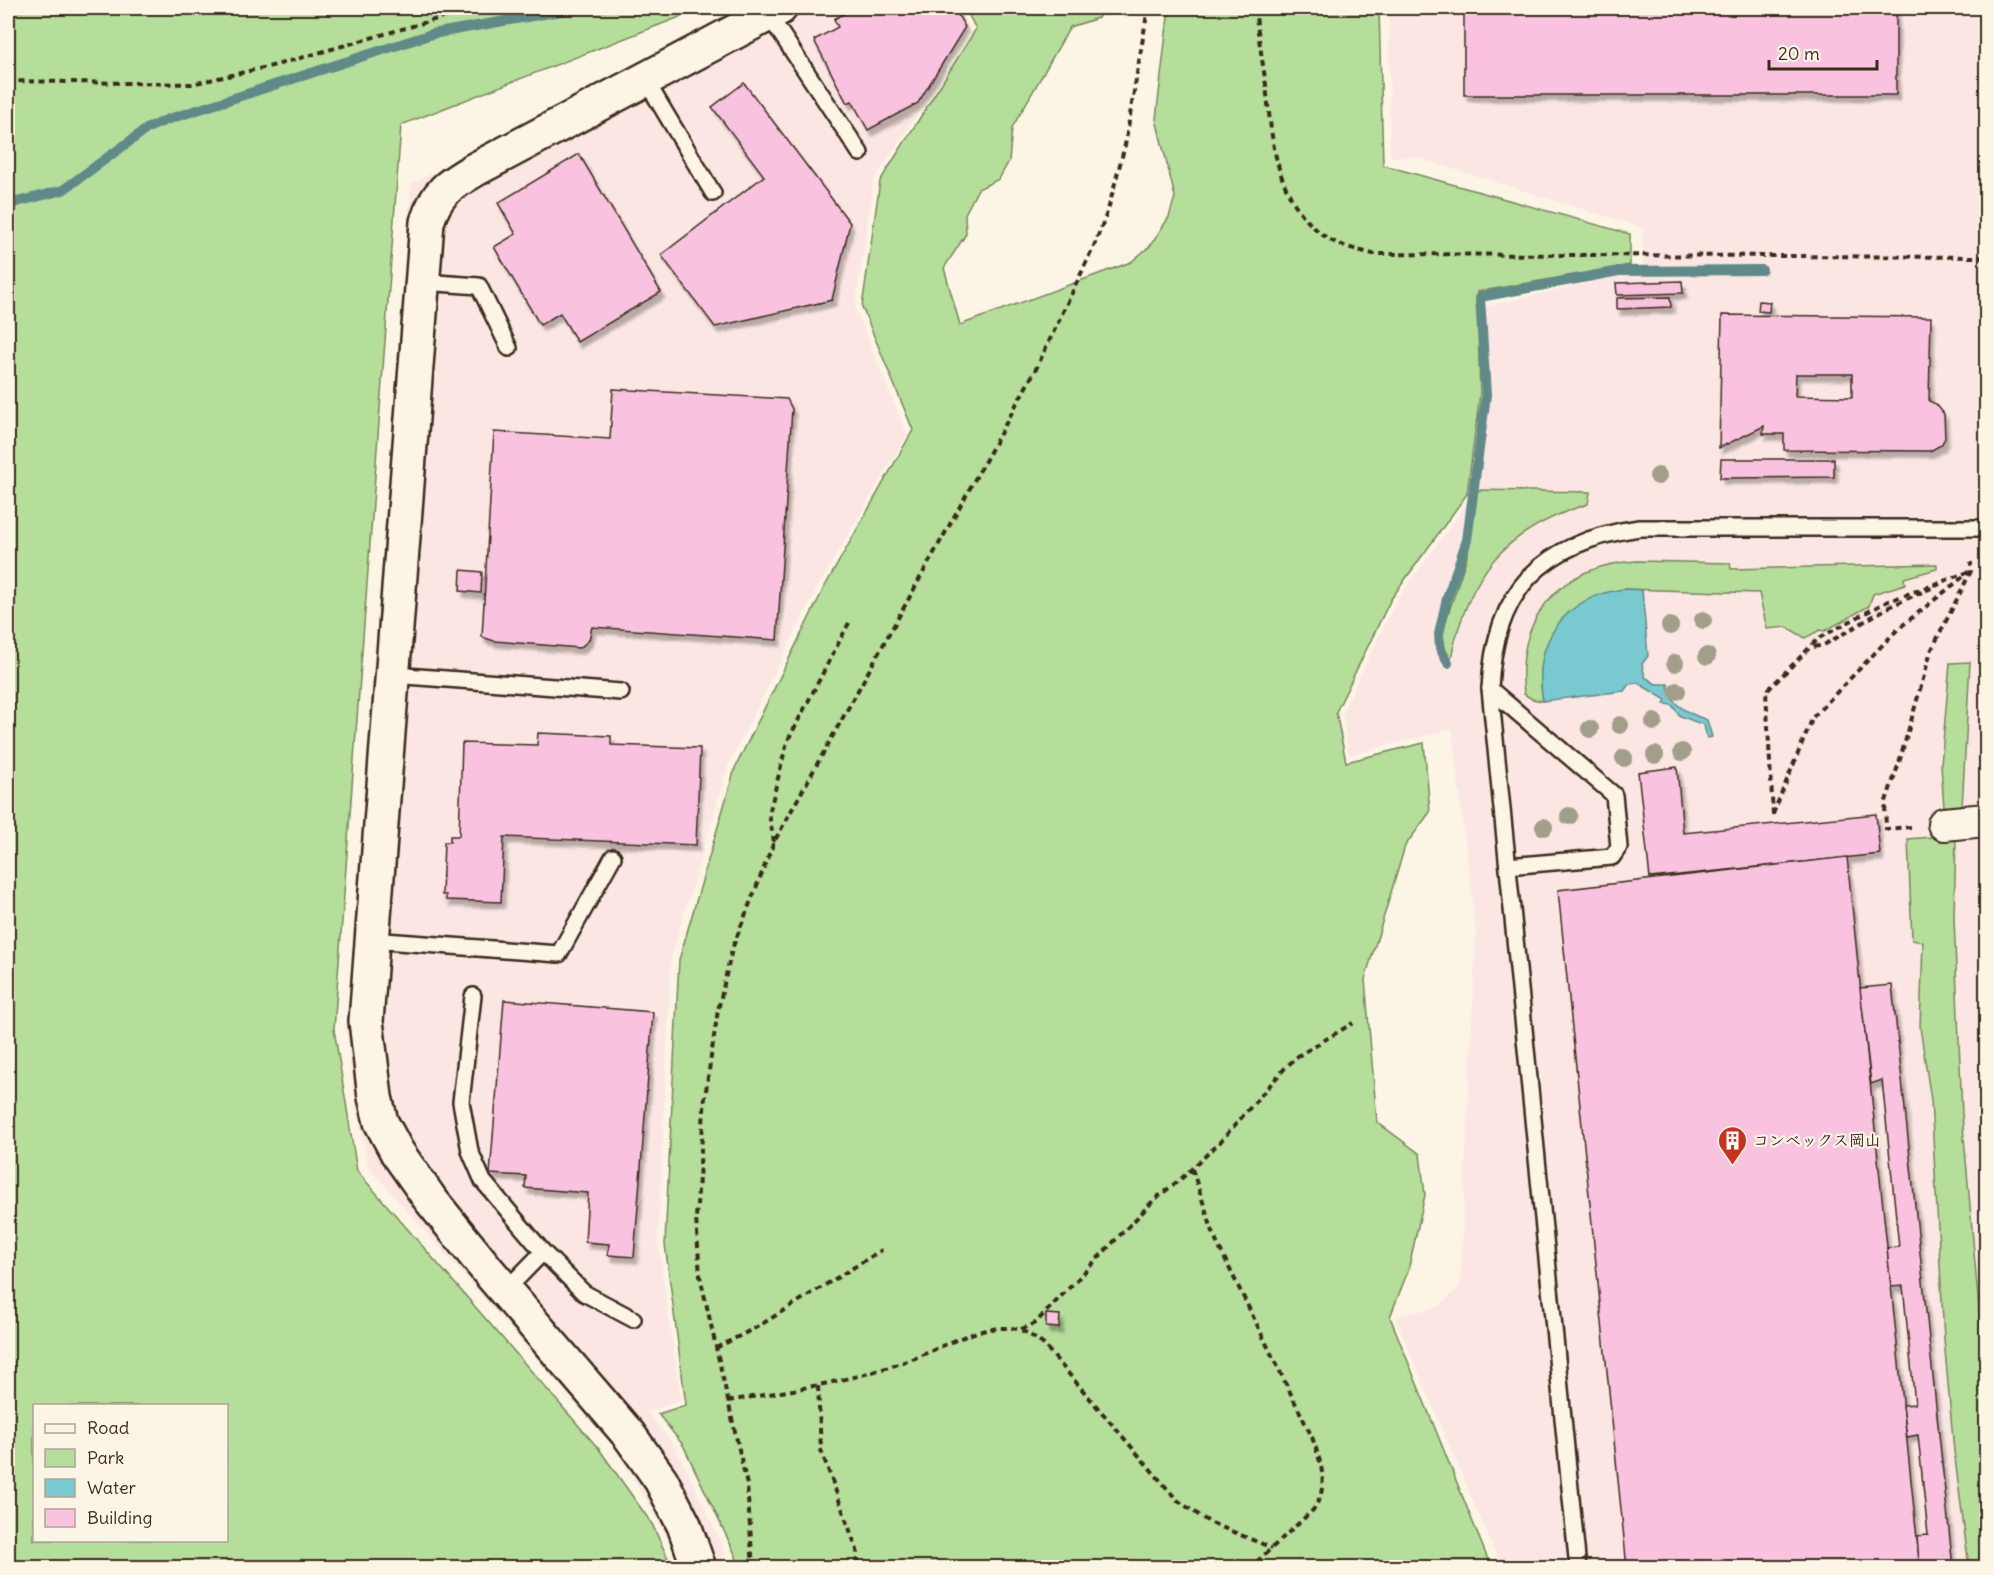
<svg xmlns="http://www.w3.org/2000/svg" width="1994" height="1575" font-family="Delius,'Klee One',sans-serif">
	<defs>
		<filter id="shadow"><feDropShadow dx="3.5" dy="6" stdDeviation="1.5" flood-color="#0004"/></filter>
	</defs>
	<rect width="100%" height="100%" fill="#fcf5e5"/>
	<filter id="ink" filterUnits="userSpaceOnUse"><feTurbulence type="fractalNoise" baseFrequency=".0167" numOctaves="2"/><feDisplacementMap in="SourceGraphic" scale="12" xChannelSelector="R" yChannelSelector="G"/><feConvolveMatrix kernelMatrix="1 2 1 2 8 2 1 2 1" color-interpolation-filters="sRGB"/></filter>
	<g filter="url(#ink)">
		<g fill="#fbe6e3">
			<path d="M737,8H958L969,28L935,86L874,180L855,308L907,435L818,586L728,766L671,958L658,1243L681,1401L647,1412L674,1446L689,1473L723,1548L728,1567H681L657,1518L616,1450L368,1166L353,1089L346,1029L411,184Z"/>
			<path d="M1389,8H1986V1567H1501L1395,1317L1440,1306L1460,1286L1476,932L1452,729L1349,755L1342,713L1395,603L1476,490L1489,395L1483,307L1643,270V228L1415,157H1390Z"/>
		</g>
		<g fill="#b5de9a" stroke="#78845c" stroke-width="1.5" fill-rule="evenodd">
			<path d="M8,8H703L401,125L334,1029L357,1171L599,1449L652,1524L672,1567H8ZM34,1406H226V1540H34Z"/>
			<path d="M965,8H1104L1098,18L1070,27L1012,128L1009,161L999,179L978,189L965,214L966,234L944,268L960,325L1131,262L1150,246L1169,217L1175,197L1156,119L1169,8H1379L1383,165L1630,234V265L1477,292L1480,394L1467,494L1391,599L1336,712L1346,762L1424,743L1430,812L1405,846L1365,979L1377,1122L1420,1154L1425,1195L1408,1271L1390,1317L1491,1567H738L736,1556L683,1445L658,1414L686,1405L665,1244L679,960L735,768L824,588L913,430L862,307L880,181L976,29Z"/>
			<path d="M1476,490L1590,492L1588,504C1504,530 1469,573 1451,658L1447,657L1442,633L1468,553Z"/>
			<path d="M1637,561L1730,563L1731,569L1937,564V569L1904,578L1905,584L1873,594L1869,606L1825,631L1820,630L1805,638L1787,627L1767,629L1759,593L1624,589C1566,597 1532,642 1543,701L1532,699L1524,694C1515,617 1560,565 1637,561Z"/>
			<path d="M1970,662L1962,808H1944L1941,765L1950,663Z"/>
			<path d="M1956,835L1954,918L1962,1114L1986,1390V1567H1969L1954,1451L1944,1339L1931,1100L1920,1027L1923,942L1912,940L1908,839Z"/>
		</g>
		<path fill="#79cad0" stroke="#608a89" stroke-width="1.5" d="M1624,589L1642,590L1648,656L1642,664L1645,677L1656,684H1668C1668,705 1690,714 1707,720L1712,737L1707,738L1704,725L1680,716L1672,705L1664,704L1666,700L1638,683L1629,684L1624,691L1543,701C1532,641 1564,597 1624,589Z"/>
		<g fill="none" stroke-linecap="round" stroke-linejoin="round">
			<g stroke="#608a89" stroke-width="10">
				<path d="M13,203L63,190L148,128L166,120L432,34L577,8"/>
				<path d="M1448,663L1440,648L1439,634L1447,598L1467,540L1486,395L1480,297L1619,271L1762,270"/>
			</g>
		</g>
		<g fill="#f9c3df" stroke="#3b2a1e" stroke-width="1.5" fill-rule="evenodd" filter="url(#shadow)">
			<path d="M854,8H954L965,27L918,103L868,130L852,101L847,103L814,40L838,27L834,19Z"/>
			<rect x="1464" y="8" width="432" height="87"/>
			<path d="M744,83L850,223L832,300L715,327L661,255L764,176L712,107Z"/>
			<path d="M579,154L661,292L577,342L560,313L540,325L494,247L516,234L498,203Z"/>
			<path d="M1682,281L1683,293L1617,295L1616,283Z"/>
			<path d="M1670,297L1671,307L1617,309V298Z"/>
			<path d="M1759,301L1770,302L1769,312L1758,311Z"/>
			<path d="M1722,315L1931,317L1929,401L1936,404L1944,414L1945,438L1941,445L1930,451L1784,450V434H1763L1764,426L1719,448ZM1796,374H1852V397L1795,396Z"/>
			<path d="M613,389L787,399L792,409L777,640L592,627L589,640L580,648L494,641L482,637L494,432L610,439Z"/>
			<path d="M1721,459H1834V477L1720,478Z"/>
			<path d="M461,570L482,572L481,593L460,591Z"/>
			<path d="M538,733L611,736V745L700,748L696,845L504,837L501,902L446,900V895H442L444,842H450V836H459L462,743L537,745Z"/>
			<path d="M1677,767L1683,833L1876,814L1880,854L1650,878L1638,772Z"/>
			<path d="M1847,857L1920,1568H1627L1558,890Z"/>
			<path d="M1892,985L1953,1568H1931V1562L1919,1563L1917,1536L1928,1535L1918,1435L1907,1437L1903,1405L1915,1404L1903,1286L1891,1287L1887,1248L1899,1247L1882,1080L1871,1084L1860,988Z"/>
			<path d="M504,1000L653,1012L634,1257L608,1255L609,1244L585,1242L588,1193L525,1188L526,1176L490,1174Z"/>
			<path d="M1046,1314L1060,1315L1059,1328L1046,1327Z"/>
		</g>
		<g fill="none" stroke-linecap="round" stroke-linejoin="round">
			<defs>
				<g id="lane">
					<path d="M768,14L860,153"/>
					<path d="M645,79L713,193"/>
					<path d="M423,282L479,286L509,348"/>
					<path d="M392,675L621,692"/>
					<path d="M1490,689L1614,795L1619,847L1612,857L1508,866"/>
					<path d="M371,940L559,954L613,857"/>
					<path d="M473,996L461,1102L470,1151L483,1181L543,1252L584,1293L633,1319"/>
					<path d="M505,1291L543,1252"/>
					<path d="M1578,1568L1490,689C1494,590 1542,542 1639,528H1986"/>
				</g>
				<path id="street" d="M1944,824L1986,820"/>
				<path id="secondary" d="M699,1568L684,1525L661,1480L629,1435L489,1272L430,1199L397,1152L381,1122L375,1097L366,1021L427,222C437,191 449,185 476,169L780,8"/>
			</defs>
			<use href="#lane" stroke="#3b2a1e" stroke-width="20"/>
			<use href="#street" stroke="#3b2a1e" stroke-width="36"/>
			<use href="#secondary" stroke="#3b2a1e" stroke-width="38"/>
			<g stroke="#3b2a1e" stroke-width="4" stroke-dasharray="6 4.5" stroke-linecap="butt">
				<path d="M1255,8C1258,33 1262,59 1266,85C1272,139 1274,193 1318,231C1333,245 1354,249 1373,254L1986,257"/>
				<path d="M8,81L192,84L276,65L458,13L489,8"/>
				<path d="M8,127V131"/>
				<path d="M1814,647L1824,645L1889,607L1940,584"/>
				<path d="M1773,814L1813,717L1898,629L1968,573"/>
				<path d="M1773,815L1766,692L1819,638L1886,602L1971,571"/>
				<path d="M1911,827L1886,829L1885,804L1899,763L1931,651L1971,571V562"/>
				<path d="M774,842L769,814L787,742L850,621"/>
				<path d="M1192,1169L1216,1241L1312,1437C1321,1463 1330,1486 1313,1510L1250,1568"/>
				<path d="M1021,1329L1034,1324L1042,1316L1155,1199L1182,1178L1220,1142L1285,1068L1298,1056L1353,1023"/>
				<path d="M716,1348L757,1327L882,1250"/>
				<path d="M818,1386L821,1450L857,1550L859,1568"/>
				<path d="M728,1401C788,1391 847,1382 904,1362C935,1352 970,1328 1004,1328C1022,1327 1030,1335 1044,1345L1177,1500L1209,1522L1272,1548"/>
				<path d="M753,1568L747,1485L700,1276L696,1218L705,1097L718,1010L732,949L774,842L1037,367L1094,246L1108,210L1125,145L1148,8"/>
			</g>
			<use href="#lane" stroke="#fcf5e5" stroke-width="15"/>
			<use href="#street" stroke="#fcf5e5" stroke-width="32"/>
			<use href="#secondary" stroke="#fcf5e5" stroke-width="33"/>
		</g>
		<g fill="#a39e89">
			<circle cx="1658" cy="476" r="9"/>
			<circle cx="1703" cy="620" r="9"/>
			<circle cx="1670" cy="626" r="9"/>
			<circle cx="1707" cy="656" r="9"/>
			<circle cx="1675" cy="663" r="9"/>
			<circle cx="1677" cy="691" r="9"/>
			<circle cx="1654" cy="722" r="9"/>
			<circle cx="1620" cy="725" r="9"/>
			<circle cx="1590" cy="729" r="9"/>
			<circle cx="1682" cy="752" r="9"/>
			<circle cx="1655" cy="755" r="9"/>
			<circle cx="1624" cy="758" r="9"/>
			<circle cx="1569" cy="816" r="9"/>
			<circle cx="1544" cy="827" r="9"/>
		</g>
	</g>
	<defs>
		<symbol id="building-pin" viewBox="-11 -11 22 30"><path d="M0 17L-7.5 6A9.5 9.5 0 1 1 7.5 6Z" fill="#c8321e" stroke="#fcf5e5"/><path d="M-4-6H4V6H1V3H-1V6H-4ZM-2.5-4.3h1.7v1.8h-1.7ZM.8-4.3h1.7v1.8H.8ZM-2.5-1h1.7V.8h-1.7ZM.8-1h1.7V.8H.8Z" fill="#fff"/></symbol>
	</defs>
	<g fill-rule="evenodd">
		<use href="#building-pin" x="1716" y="1124" width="33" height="45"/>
	</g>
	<g text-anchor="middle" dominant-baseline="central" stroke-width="4.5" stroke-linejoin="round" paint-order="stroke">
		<g font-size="16" font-weight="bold" fill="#3b2a1e" stroke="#fcf5e5" text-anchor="start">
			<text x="1753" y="1140">コンベックス岡山</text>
		</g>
	</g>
	<rect width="1994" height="1575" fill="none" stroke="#fcf5e5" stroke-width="30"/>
	<rect x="15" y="15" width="1964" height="1545" fill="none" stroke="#3b2a1e" stroke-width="2" filter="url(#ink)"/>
	<rect x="33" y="1404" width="195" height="138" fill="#fcf5e5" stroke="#afa495" stroke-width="1.5"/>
	<rect x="45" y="1424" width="30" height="9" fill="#fcf5e5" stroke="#afa495" stroke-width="1.5"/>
	<text x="87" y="1434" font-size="18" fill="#3b2a1e">Road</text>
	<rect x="45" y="1449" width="30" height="18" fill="#b5de9a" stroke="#afa495" stroke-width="1.5"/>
	<text x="87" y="1464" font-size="18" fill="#3b2a1e">Park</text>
	<rect x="45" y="1479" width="30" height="18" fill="#79cad0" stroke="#afa495" stroke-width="1.5"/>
	<text x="87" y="1494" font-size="18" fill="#3b2a1e">Water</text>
	<rect x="45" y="1509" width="30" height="18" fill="#f9c3df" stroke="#afa495" stroke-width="1.5"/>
	<text x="87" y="1524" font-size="18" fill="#3b2a1e">Building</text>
	<path d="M1769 60v9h108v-9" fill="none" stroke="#3b2a1e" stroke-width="3"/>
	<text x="1778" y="60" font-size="18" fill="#3b2a1e" stroke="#fcf5e5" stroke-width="4.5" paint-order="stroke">20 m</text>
</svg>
